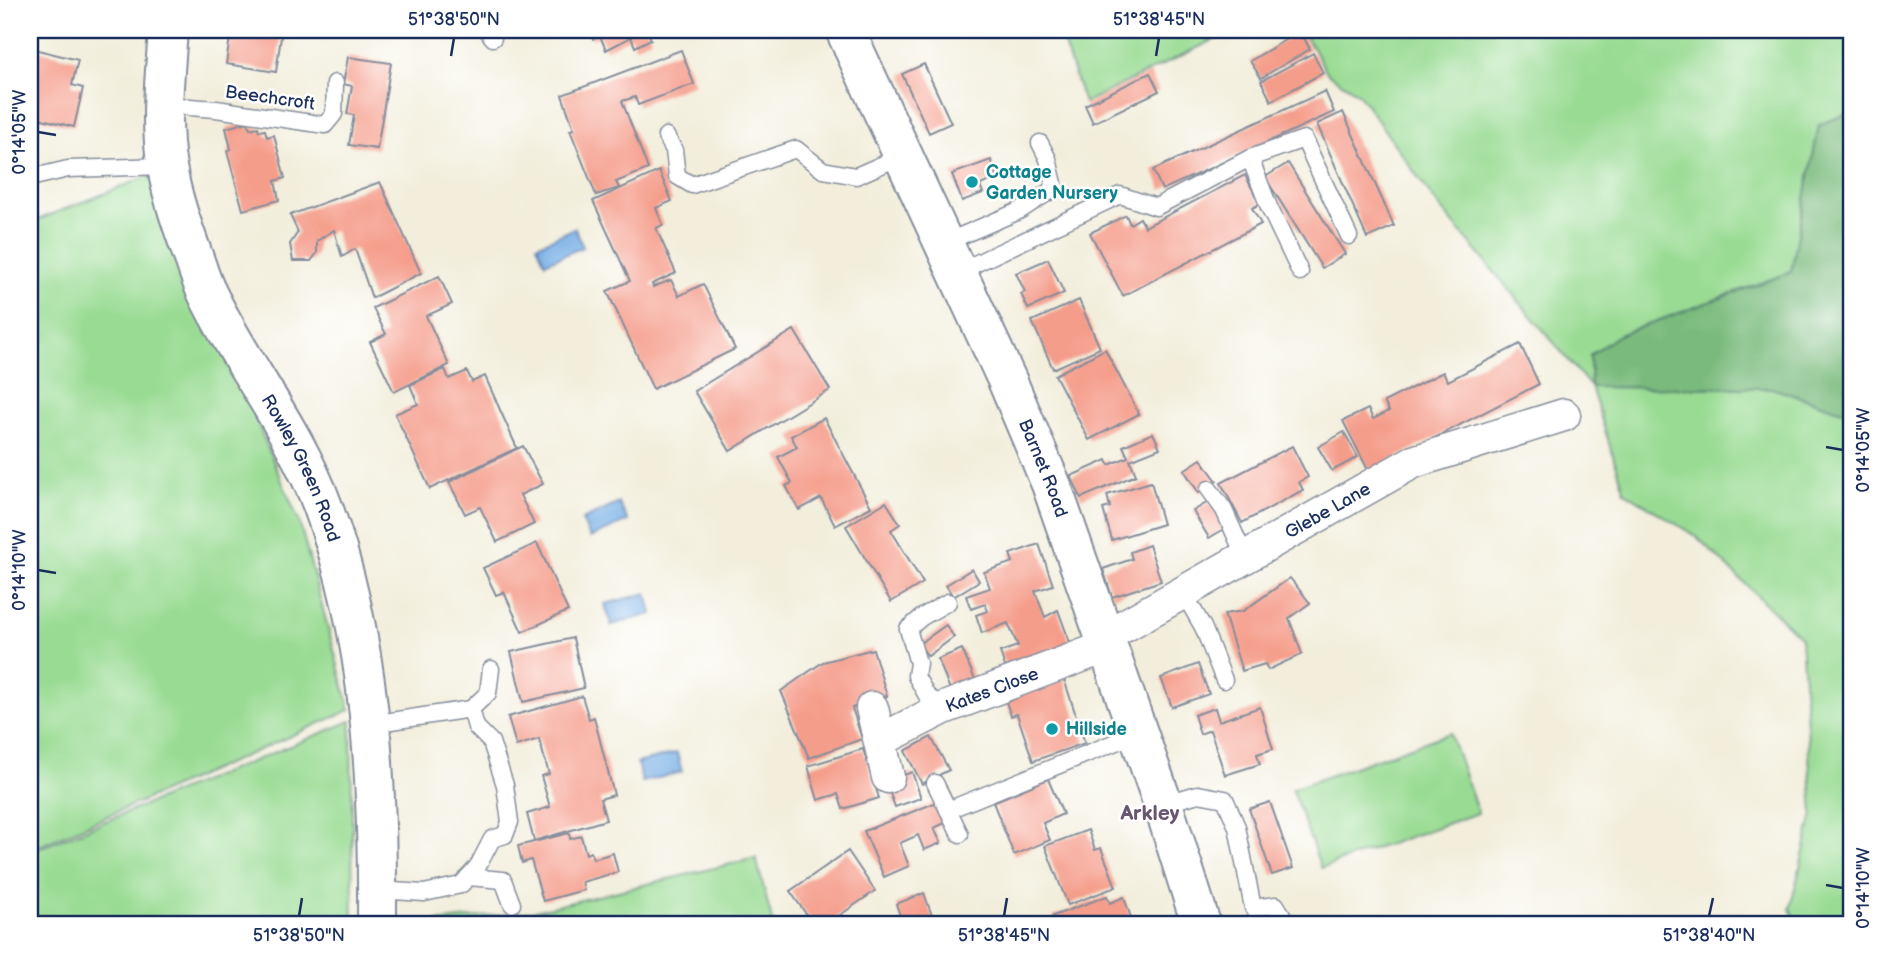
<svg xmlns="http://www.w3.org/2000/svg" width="1882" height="954" font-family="'Balsamiq Sans',sans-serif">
	<rect width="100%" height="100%" fill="#fff"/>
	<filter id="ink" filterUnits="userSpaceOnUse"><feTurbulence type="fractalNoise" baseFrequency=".0143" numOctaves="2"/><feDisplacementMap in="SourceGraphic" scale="14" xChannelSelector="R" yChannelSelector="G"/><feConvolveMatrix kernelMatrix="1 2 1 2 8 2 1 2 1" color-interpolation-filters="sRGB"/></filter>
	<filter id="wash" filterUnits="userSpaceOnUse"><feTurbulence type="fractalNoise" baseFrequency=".00686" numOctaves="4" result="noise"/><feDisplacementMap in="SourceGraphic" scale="28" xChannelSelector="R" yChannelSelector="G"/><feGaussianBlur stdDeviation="1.57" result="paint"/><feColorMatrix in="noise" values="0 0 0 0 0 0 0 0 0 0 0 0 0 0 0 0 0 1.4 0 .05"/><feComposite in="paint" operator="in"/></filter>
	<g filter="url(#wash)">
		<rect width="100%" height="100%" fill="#f2eedb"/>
		<g fill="#99db93" stroke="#5a8578" stroke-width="2">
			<path d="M1059,30H1234L1084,103Z"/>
			<path d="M1302,30H1852V112L1819,125L1791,272L1619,335L1590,355L1591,387L1772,388L1852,414V924H1798L1790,909L1813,814L1801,638L1697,537L1625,492L1591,387L1437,204L1358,93L1328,74Z"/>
			<path d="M151,175L299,521L350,710L30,850V223Z"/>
			<path d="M351,721L353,924H30V852Z"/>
			<path d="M1450,733L1478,813L1321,868L1292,789Z"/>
			<path d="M756,858L773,924H416L535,911Z"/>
		</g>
		<path fill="#7abb7d" stroke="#4a756e" stroke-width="2" d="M1852,112V414L1772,388L1591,387L1590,355L1619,335L1791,272L1819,125Z"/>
		<g fill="#76aee5" stroke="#486ea2" stroke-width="2">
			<path d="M575,228L583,247L545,263L537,245Z"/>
			<path d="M619,503L628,521L590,538L582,520Z"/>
			<path d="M647,593L652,614L611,625L605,604Z"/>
			<path d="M677,753L682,772L642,782L637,763Z"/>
		</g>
		<g id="blocks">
			<g fill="#f59d8b">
				<path d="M231,30H282L276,72L226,64Z"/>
				<path d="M588,30H647L651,39L635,47L631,37L606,50L600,36L593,39Z"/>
				<path d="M1300,31L1310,49L1261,78L1250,61Z"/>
				<path d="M30,48L78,60L72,85L83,88L74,127L30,116Z"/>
				<path d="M681,50L694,84L638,105L635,97L622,101L648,169L616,182L619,188L596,195L570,130L574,129L562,95Z"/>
				<path d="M1313,53L1323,73L1271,101L1261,81Z"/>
				<path d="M348,57L391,63L377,149L349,145L354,115L347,114L352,86L343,84Z"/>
				<path d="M924,64L951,123L929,133L902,74Z"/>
				<path d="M1150,73L1159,91L1093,123L1085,105Z"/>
				<path d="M1325,91L1334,112L1162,190L1153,170Z"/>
				<path d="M1343,112L1394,226L1367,238L1317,124Z"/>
				<path d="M248,122L250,129L258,127L259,131L265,130L267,137L274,135L285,178L275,181L279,200L243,210L227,151L231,149L226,128Z"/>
				<path d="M991,160L998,178L980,185L983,193L962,201L952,174Z"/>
				<path d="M1288,163L1345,254L1322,268L1265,177Z"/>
				<path d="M659,171L672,201L656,208L663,225L656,228L676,273L652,284L653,287L671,280L679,296L703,284L735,349L653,389L607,291L630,281L593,201Z"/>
				<path d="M1245,175L1260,204L1252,208L1261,224L1123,296L1090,233L1126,215L1130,224L1140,218L1145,227Z"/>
				<path d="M380,182L421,273L372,298L355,249L342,257L334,230L317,241V253L311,261H293L290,244L298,232L290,215Z"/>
				<path d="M1048,259L1064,293L1028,309L1021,294L1025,292L1016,273Z"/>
				<path d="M439,276L452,304L426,316L449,365L394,392L370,342L386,334L373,308Z"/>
				<path d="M1079,300L1100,348L1053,369L1032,321Z"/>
				<path d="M794,330L830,390L730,451L694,391Z"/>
				<path d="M1520,344L1539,384L1369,472L1343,421L1368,409L1373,419L1389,411L1384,402L1443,372L1448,381Z"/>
				<path d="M1105,349L1139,414L1089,440L1055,375Z"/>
				<path d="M445,369L449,379L467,371L472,382L485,376L517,448L430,489L395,414L418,404L410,385Z"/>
				<path d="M824,418L871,507L835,526L821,498L799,510L786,486L792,483L778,457L797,447L791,436Z"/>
				<path d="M1344,432L1358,457L1332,471L1318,447Z"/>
				<path d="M1153,433L1160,448L1130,460L1136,475L1081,498L1071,476L1107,460L1109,465L1128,457L1123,446Z"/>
				<path d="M523,446L543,484L520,495L534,524L497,542L480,507L465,514L449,482Z"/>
				<path d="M1292,446L1308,477L1299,482L1303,490L1242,523L1221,483Z"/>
				<path d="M1201,459L1217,481L1199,493L1184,470Z"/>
				<path d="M1151,482L1163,524L1112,540L1103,509L1110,507L1107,495Z"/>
				<path d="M1210,501L1226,528L1209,538L1193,511Z"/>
				<path d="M886,502L900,524L891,530L923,583L891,602L846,526Z"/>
				<path d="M537,543L568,611L522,632L504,592L496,595L483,568Z"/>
				<path d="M1039,544L1053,585L1035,591L1045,617L1058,610L1074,654L1009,678L1000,652L1018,646L1008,623L982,633L976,615L988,611L985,604L971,609L966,596L990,588L984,572L1013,562L1010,554Z"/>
				<path d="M1149,545L1161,581L1112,597L1103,569L1132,559L1130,552Z"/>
				<path d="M972,569L979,581L953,597L946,585Z"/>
				<path d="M1290,578L1310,603L1289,618L1302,654L1268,670L1265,664L1242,671L1224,614L1243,611Z"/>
				<path d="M946,625L954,637L928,656L919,644Z"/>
				<path d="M573,638L584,688L523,702L511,652Z"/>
				<path d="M873,649L887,696L852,708L862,739L809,758L781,691L823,662Z"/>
				<path d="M962,649L976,682L951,692L938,659Z"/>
				<path d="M1198,664L1209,694L1172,707L1161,678Z"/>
				<path d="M1064,679L1085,743L1033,761L1017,714L1011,716L1005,699Z"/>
				<path d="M582,696L589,719L594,717L614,795L600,799L606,820L534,841L527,814L550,807L541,776L549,774L539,739L516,746L508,717Z"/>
				<path d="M1260,707L1273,749L1257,754L1260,764L1225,775L1210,730L1200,734L1194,715L1215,708L1219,721Z"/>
				<path d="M931,737L949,770L922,784L905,751Z"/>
				<path d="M863,749L879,798L843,809L838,794L818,800L808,766Z"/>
				<path d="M912,772L921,798L895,807L886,782Z"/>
				<path d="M1048,779L1063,814L1043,823L1050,840L1014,855L993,802Z"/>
				<path d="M937,802L947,822L934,828L941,843L924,850L918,835L900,843L909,866L884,877L864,831Z"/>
				<path d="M1270,802L1293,868L1272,875L1249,809Z"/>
				<path d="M1088,830L1095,850L1101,848L1116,887L1068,905L1045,846Z"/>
				<path d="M569,833L570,839L581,836L586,854L591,852L593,859L613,853L618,872L582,882L584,890L543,901L531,860L522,863L518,846Z"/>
				<path d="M848,851L875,891L827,924H813L790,891Z"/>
				<path d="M924,893L935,924H903L896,904Z"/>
				<path d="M1107,896L1110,903L1124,897L1133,924H1055L1053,916Z"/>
			</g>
		</g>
	</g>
	<g filter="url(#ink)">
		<use href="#blocks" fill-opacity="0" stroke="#868e9c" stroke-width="2"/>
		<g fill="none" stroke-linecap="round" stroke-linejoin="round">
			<defs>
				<g id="lane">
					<path d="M487,30L493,38"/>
					<path d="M163,105L216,109L325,125L334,114L335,83"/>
					<path d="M666,136L674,150L677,176L692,185L796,149L823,170L856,176L904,155"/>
					<path d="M1250,158L1269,207L1300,272"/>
					<path d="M30,178L68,169L166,166"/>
					<path d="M944,243L1019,211L1055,188L1048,159L1040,143"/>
					<path d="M958,272L1120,195L1156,207L1250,158L1304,139L1349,236"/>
					<path d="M1209,489L1224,510L1245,557"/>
					<path d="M1183,592L1203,627L1224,680"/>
					<path d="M944,708L927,696L916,676L918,663L908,629L922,617L948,602"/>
					<path d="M371,724L471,709L488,693L491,669"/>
					<path d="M935,783L960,834"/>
					<path d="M1163,804L1198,794L1225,799L1237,827L1253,908L1276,905L1288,924"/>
					<path d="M948,810L1138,733"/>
					<path d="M468,877L503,880L512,904"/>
					<path d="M378,890L424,893L461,885L478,866L492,839L505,835L510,822L505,785L491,742L476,727L471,709"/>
				</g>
				<g id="street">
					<path id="s1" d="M1104,635L1124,626L1413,462L1564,415"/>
					<path d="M872,708L888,777"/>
					<path id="s2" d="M881,740L944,708L1108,646"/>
				</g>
				<g id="secondary">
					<path id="s3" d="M168,30C165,75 159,122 167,167C172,197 182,225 192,253C197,266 201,281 207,293C242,366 295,430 323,507C372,640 378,783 377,924"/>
				</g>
				<g id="primary">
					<path id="s4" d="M845,30L1007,380L1051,484L1163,804L1201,924"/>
				</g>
			</defs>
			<use href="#lane" stroke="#868e9c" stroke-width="19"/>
			<use href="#street" stroke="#868e9c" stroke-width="35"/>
			<use href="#secondary" stroke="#868e9c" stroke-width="42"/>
			<use href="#primary" stroke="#868e9c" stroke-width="42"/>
			<use href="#lane" stroke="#fff" stroke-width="16"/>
			<use href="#street" stroke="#fff" stroke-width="32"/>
			<use href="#secondary" stroke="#fff" stroke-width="38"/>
			<use href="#primary" stroke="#fff" stroke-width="38"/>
		</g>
	</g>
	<path fill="none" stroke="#1b2f5e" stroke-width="2.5" d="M451,56L454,38M1156,56L1159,38M38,132L56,135M1826,447L1843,450M38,570L56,573M1826,885L1843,888M299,916L302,898M1004,916L1007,898M1709,916L1713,898"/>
	<g fill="#0f9aa8" stroke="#fff" stroke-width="2.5">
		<circle cx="972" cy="182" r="7"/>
		<circle cx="1052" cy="729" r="7"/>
	</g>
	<g text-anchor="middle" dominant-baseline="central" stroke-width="5" stroke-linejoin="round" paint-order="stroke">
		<g font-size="18" fill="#1b2f5e" stroke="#fff">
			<text transform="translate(270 98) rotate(8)">Beechcroft</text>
			<text stroke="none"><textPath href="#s3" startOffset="469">Rowley Green Road</textPath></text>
			<text stroke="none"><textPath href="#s4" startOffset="481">Barnet Road</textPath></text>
			<text stroke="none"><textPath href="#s1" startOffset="256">Glebe Lane</textPath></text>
			<text stroke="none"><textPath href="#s2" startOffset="122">Kates Close</textPath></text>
		</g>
		<g font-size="18" font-weight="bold" fill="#0d838f" stroke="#fff" text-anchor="start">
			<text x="986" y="172">Cottage<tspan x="986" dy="21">Garden Nursery</tspan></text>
			<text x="1066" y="729">Hillside</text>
		</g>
		<g font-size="21" font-weight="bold" fill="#67566e" stroke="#fff">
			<text x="1150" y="813">Arkley</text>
		</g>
	</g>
	<rect width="1882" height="954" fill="none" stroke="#fff" stroke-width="77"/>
	<rect x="38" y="38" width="1805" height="878" fill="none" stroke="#1b2f5e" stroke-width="2.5"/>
	<g font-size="18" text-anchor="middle" fill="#1b2f5e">
		<text x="454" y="25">51°38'50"N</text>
		<text x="1159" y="25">51°38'45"N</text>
		<text transform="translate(19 132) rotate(-90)" y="6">0°14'05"W</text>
		<text transform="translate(1863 450) rotate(-90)" y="6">0°14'05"W</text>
		<text transform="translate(19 570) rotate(-90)" y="6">0°14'10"W</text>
		<text transform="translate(1863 888) rotate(-90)" y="6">0°14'10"W</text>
		<text x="299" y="941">51°38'50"N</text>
		<text x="1004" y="941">51°38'45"N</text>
		<text x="1709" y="941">51°38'40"N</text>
	</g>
</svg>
